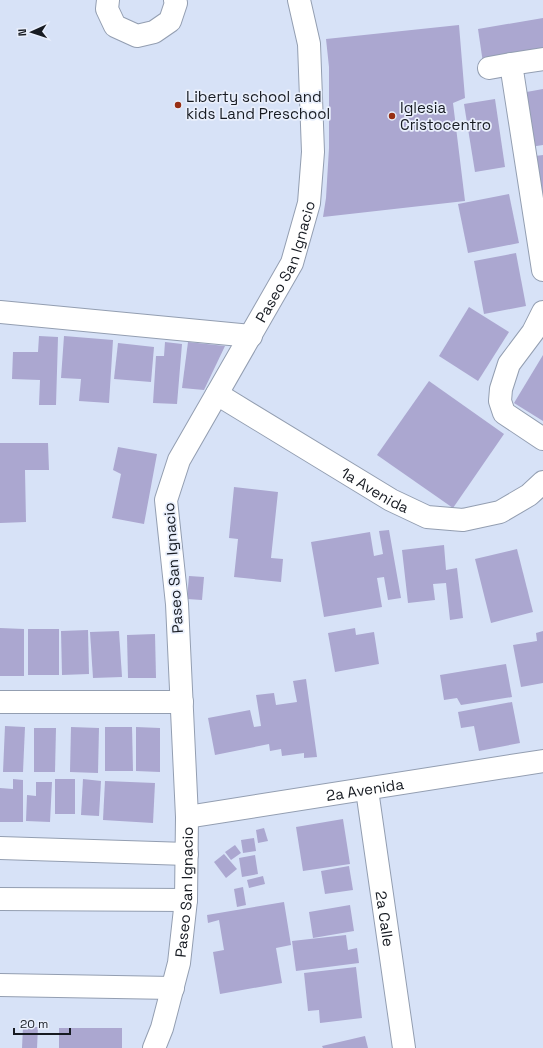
<svg xmlns="http://www.w3.org/2000/svg" width="543" height="1048" font-family="'Space Grotesk',sans-serif">
	<rect width="100%" height="100%" fill="#d7e2f7"/>
	<g fill="#aba7d0">
		<path d="M543,18V52L483,63L478,29Z"/>
		<path d="M459,25L465,98L453,103L465,201L323,217L326,198L329,148V67L326,39Z"/>
		<path d="M543,89V145L530,147L521,93Z"/>
		<path d="M495,99L505,167L475,172L464,104Z"/>
		<path d="M543,155V197H542L535,156Z"/>
		<path d="M509,194L519,243L468,253L458,204Z"/>
		<path d="M516,253L526,306L484,314L474,261Z"/>
		<path d="M469,307L509,332L478,381L439,356Z"/>
		<path d="M39,336L58,337L56,405H39L40,380L12,379L13,352H38Z"/>
		<path d="M64,336L113,340L109,403L79,401L81,379L61,378Z"/>
		<path d="M165,342L182,344L177,404L153,403L156,356H164Z"/>
		<path d="M188,342L225,346L204,390L182,388Z"/>
		<path d="M118,343L154,347L151,382L114,379Z"/>
		<path d="M543,355V421L514,403Z"/>
		<path d="M429,381L504,434L453,508L377,455Z"/>
		<path d="M0,443H48L49,470H25L26,522L0,523Z"/>
		<path d="M118,447L157,454L144,524L112,518L121,474L113,470Z"/>
		<path d="M234,487L278,492L271,558L283,559L281,582L234,577L238,539L229,538Z"/>
		<path d="M389,530L401,598L388,600L384,577L377,578L382,607L324,617L311,542L370,532L374,556L383,554L379,531Z"/>
		<path d="M444,545L446,570L457,568L463,618L450,620L446,583L433,584L435,600L408,603L402,550Z"/>
		<path d="M517,549L533,612L491,623L475,559Z"/>
		<path d="M189,576L204,577L202,600L187,599Z"/>
		<path d="M0,628L24,629V676H0Z"/>
		<path d="M355,628L356,635L374,632L379,664L335,672L328,633Z"/>
		<rect x="28" y="629" width="31" height="46"/>
		<path d="M88,630L89,674L62,675L61,631Z"/>
		<path d="M119,631L122,677L93,678L90,632Z"/>
		<path d="M543,631V683L521,687L513,645L537,641L536,633Z"/>
		<path d="M155,634L156,678H128L127,635Z"/>
		<path d="M506,664L512,697L461,705L457,698L444,700L440,675Z"/>
		<path d="M306,679L317,757L304,758V753L282,756L281,749L270,751L269,744L215,755L208,718L250,710L254,727L261,726L256,695L274,693L276,705L297,702L293,681Z"/>
		<path d="M512,702L520,743L479,751L474,726L461,728L458,712Z"/>
		<path d="M5,726L25,727L23,772H3Z"/>
		<path d="M71,727L99,728L98,773L70,772Z"/>
		<path d="M105,727H132L133,771H105Z"/>
		<path d="M136,727L160,728V772L136,771Z"/>
		<path d="M34,728H56L55,772H34Z"/>
		<path d="M13,779L23,780V822H0V788L13,789Z"/>
		<rect x="55" y="779" width="20" height="35"/>
		<path d="M83,779L101,781L99,816L81,815Z"/>
		<path d="M105,781L155,783L153,823L103,820Z"/>
		<path d="M36,782H52L50,822L26,821L27,795L36,796Z"/>
		<path d="M343,819L350,864L303,871L296,827Z"/>
		<path d="M264,828L268,841L258,843L256,830Z"/>
		<path d="M254,838L256,851L243,853L241,840Z"/>
		<path d="M235,845L241,853L231,860L225,852Z"/>
		<path d="M224,854L237,869L226,878L214,862Z"/>
		<path d="M255,855L258,874L242,877L239,858Z"/>
		<path d="M349,866L353,890L325,894L321,871Z"/>
		<path d="M263,876L265,884L249,888L247,880Z"/>
		<path d="M243,887L246,905L237,907L234,889Z"/>
		<path d="M284,902L291,945L276,948L282,983L220,994L213,952L224,950L219,920L208,923L207,915Z"/>
		<path d="M350,905L354,931L313,938L309,912Z"/>
		<path d="M346,935L348,950L357,948L359,963L296,971L292,941Z"/>
		<path d="M356,967L362,1018L320,1023L319,1010L308,1011L304,973Z"/>
		<path d="M23,1027H38L37,1048H22Z"/>
		<rect x="59" y="1028" width="63" height="20"/>
		<path d="M365,1036L368,1048H323L322,1046Z"/>
	</g>
	<g fill="none" stroke-linecap="round" stroke-linejoin="round">
		<defs>
			<g id="minor">
				<path d="M108,0L107,9L115,26L137,36L154,32L170,21L176,3L175,0"/>
				<path d="M543,59L511,64L543,270"/>
				<path d="M489,68L511,64"/>
				<path d="M0,312L251,336"/>
				<path d="M543,312L533,332L509,364L501,389L500,401L504,413L543,439"/>
				<path id="s1" d="M217,394L391,500L427,517L463,520L500,512L529,495L543,482"/>
				<path d="M0,702H182"/>
				<path id="s2" d="M367,790L404,1048"/>
				<path id="s3" d="M187,817L543,761"/>
				<path d="M0,848L187,854"/>
				<path d="M0,899L186,900"/>
				<path d="M0,985L173,988"/>
				<path id="s4" d="M154,1048L162,1028L179,963L186,900L187,817L177,604L166,500L179,460L292,263L309,203L313,152L309,44L299,0"/>
			</g>
		</defs>
		<use href="#minor" stroke="#939eb1" stroke-width="24"/>
		<use href="#minor" stroke="#fff" stroke-width="22"/>
	</g>
	<g fill="#972e14" stroke="#e9effc" stroke-width="1.5">
		<circle cx="178" cy="105" r="4"/>
		<circle cx="392" cy="116" r="4"/>
	</g>
	<g text-anchor="middle" dominant-baseline="central" stroke-width="3.5" stroke-linejoin="round" paint-order="stroke">
		<g font-size="15" fill="#171b22" stroke="#e9effc" text-anchor="start">
			<text x="186" y="96">Liberty school and<tspan x="186" dy="17">kids Land Preschool</tspan></text>
			<text x="400" y="107">Iglesia<tspan x="400" dy="17">Cristocentro</tspan></text>
		</g>
		<g font-size="15" fill="#171b22" stroke="#e9effc">
			<text stroke="none"><textPath href="#s4" startOffset="821">Paseo San Ignacio</textPath></text>
			<text stroke="none"><textPath href="#s1" startOffset="185">1a Avenida</textPath></text>
			<text transform="translate(173 568) rotate(-94)">Paseo San Ignacio</text>
			<text stroke="none"><textPath href="#s3" startOffset="180">2a Avenida</textPath></text>
			<text stroke="none"><textPath href="#s4" startOffset="160">Paseo San Ignacio</textPath></text>
			<text stroke="none"><textPath href="#s2" startOffset="130">2a Calle</textPath></text>
		</g>
	</g>
	<g transform="translate(32 32) rotate(267)" stroke="#e9effc" stroke-width="3" paint-order="stroke">
	<path d="M0-3L7 15L0 10L-7 15Z" fill="#171b22"/>
	<text y="-6" font-size="11" font-weight="bold" text-anchor="middle" fill="#171b22">N</text>
	</g>
	<path d="M14 1028v6h56v-6" fill="none" stroke="#171b22" stroke-width="2"/>
	<text x="20" y="1028" font-size="12" fill="#171b22" stroke="#e9effc" stroke-width="3" paint-order="stroke">20 m</text>
</svg>
